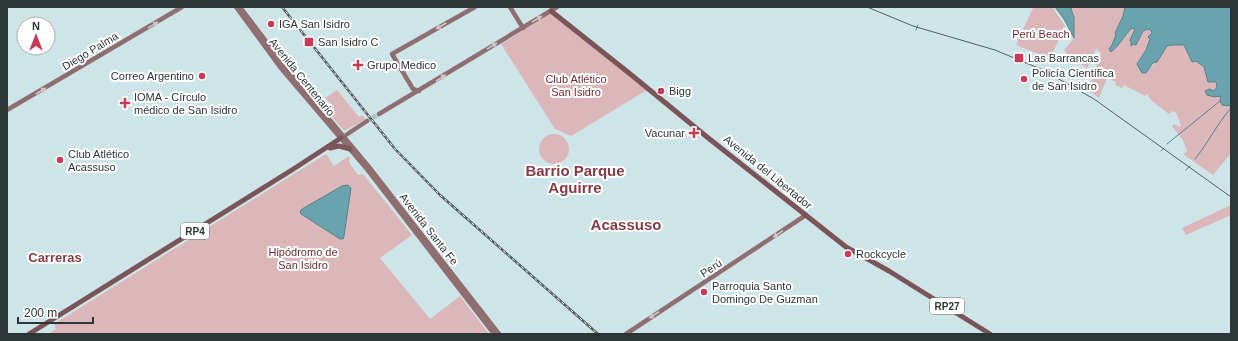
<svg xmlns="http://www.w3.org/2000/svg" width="1238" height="341" font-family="Arial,sans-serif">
	<rect width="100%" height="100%" fill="#cde4e9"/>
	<g fill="#dcb7b9">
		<path d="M1049,7L1053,8L1065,26L1050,59L1016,45L1033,8Z"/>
		<path d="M1072,7H1125L1123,16L1115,33L1116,35L1112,46L1109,49L1118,46L1132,28L1135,29L1133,34V44L1136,45L1143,31L1148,29L1151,30C1153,41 1143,53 1139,62L1149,69C1157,63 1161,55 1167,46L1173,45H1184L1192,62L1196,61C1204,68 1214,76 1217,87L1214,91L1221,96L1222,105L1231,106V153L1213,175L1183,154L1187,151L1183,140L1172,126L1174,124L1180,127L1181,125L1176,113L1173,111L1169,114L1151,100L1147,94L1145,96L1124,85L1122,88L1115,85L1116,82L1107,78L1099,98L1088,90L1101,53L1096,49L1087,68L1076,61L1078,58L1073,54L1070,57L1064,50L1074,38V17L1071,8Z"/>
		<path d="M551,13L647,90L571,136L555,129L501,44Z"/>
		<path d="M337,90L359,117L362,115L366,119L344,131L331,115L333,113L334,107L325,98Z"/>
		<circle cx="554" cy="149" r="15"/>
		<path d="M326,154L334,166L349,156L350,158L349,162L358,175L363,174L412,235L380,258L430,319L460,296L489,334H48L56,329L54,324Z"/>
		<path d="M1231,205V215L1186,235L1182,228Z"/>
	</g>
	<g fill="#6aa3ae" stroke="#57828a">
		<path d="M1055,7H1072L1071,9L1074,17V38L1064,19Z"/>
		<path d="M1125,7H1231V106L1222,105L1220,101L1221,96L1214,97L1207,95L1205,91L1209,89L1214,91L1217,87L1216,82H1208L1204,67L1196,61L1192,62L1184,45H1173L1167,46L1157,62L1153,63L1146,73H1142L1137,64L1146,50L1150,39L1148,37L1152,33L1151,30L1148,29L1143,31L1136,45L1133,44L1131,46V42L1130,40L1135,29L1132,28C1124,36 1119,46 1111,52L1109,49L1112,45L1116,35L1115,33L1123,16Z"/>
		<path d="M348,185L351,188L344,236L343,239H340L301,214L300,211L302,209L342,186Z"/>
	</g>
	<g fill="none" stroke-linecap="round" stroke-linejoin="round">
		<g stroke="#57828a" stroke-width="1">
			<path d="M916,30L918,25"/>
			<path d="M1167,144L1220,101"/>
			<path d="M1161,151L1164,148"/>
			<path d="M1195,159C1208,143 1217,124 1231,108"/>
			<path d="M1186,170L1190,166"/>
		</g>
		<path stroke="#adc1c5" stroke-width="4.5" stroke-dasharray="4.5 2" stroke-linecap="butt" d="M367,121L379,114"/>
		<g stroke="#8f6e70" stroke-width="4.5">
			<path d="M236,7L280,67L366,168L494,334"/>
			<path d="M240,7L284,65L369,167L499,334"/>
			<path d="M510,7L523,28"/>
			<path d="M419,91L413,89L392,54L475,7"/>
			<path d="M7,110L182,7"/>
			<path d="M379,114L557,7"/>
			<path d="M343,137L367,121"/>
			<path d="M626,334L806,215"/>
		</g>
		<g stroke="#7b5457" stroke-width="5">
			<path d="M551,11L629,73L707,137L846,247L889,271L990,334"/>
			<path d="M330,148L339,146L350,149"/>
			<path d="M29,334L295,168L341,138"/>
		</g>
		<path stroke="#515e60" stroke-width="1" d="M867,7L913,26L995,50L1043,70L1094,99L1231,197"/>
		<defs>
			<path id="rail" d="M282,7L395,149L440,195L598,334"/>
		</defs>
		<use href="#rail" stroke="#515e60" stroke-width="2.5"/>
		<use href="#rail" stroke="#fff" stroke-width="1" stroke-dasharray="3" stroke-linecap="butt"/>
	</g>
	<defs><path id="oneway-solid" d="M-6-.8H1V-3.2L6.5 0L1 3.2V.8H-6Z"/></defs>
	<g fill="#d2c5c6">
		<use href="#oneway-solid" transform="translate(537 19) rotate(-31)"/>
		<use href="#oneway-solid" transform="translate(153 25) rotate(-31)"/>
		<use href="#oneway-solid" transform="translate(441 26) rotate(150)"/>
		<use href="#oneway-solid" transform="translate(492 46) rotate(-32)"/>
		<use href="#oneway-solid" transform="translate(441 78) rotate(-32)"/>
		<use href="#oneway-solid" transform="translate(41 91) rotate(-30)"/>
		<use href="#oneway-solid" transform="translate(778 234) rotate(146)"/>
		<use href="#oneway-solid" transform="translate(654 315) rotate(147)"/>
	</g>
	<g fill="#ca3a55" stroke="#fff" stroke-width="1.5">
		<circle cx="271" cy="24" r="4"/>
		<rect x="304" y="37" width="10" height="10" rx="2"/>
		<rect x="1014" y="53" width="10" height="10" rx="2"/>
		<path d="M356 59h4v4h4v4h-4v4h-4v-4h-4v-4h4z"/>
		<circle cx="202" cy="76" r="4"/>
		<circle cx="1024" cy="79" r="4"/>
		<circle cx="661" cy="91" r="4"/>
		<path d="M123 97h4v4h4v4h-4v4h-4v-4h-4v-4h4z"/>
		<path d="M692 127h4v4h4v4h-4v4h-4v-4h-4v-4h4z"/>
		<circle cx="60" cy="160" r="4"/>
		<circle cx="848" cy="254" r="4"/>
		<circle cx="704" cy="292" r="4"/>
	</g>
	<g text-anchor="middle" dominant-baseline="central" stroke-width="4" stroke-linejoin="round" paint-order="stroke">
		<g fill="#fff" stroke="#6b7273" stroke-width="1">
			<rect x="181" y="223" width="28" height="16" rx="3"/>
			<rect x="930" y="298" width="34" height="16" rx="3"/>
		</g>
		<g font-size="10" font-weight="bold" fill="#2c3637">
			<text x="195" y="231">RP4</text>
			<text x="947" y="306">RP27</text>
		</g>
		<g font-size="11" fill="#2c3637" stroke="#fff" text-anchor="start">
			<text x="279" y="24">IGA San Isidro</text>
			<text x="318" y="42">San Isidro C</text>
			<text x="1028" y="58">Las Barrancas</text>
			<text x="367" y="65">Grupo Medico</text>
			<text x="1032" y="73">Policía Científica<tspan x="1032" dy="13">de San Isidro</tspan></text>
			<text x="194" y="76" text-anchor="end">Correo Argentino</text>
			<text x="669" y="91">Bigg</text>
			<text x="134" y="97">IOMA - Círculo<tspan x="134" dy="13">médico de San Isidro</tspan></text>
			<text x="685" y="133" text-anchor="end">Vacunar</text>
			<text x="68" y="154">Club Atlético<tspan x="68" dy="13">Acassuso</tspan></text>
			<text x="856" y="254">Rockcycle</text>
			<text x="712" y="286">Parroquia Santo<tspan x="712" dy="13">Domingo De Guzman</tspan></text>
		</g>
		<g font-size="11" fill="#6c2c34" stroke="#fff">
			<text x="1041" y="34">Perú Beach</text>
			<text x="576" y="79">Club Atlético<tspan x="576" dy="13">San Isidro</tspan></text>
			<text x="303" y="252">Hipódromo de<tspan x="303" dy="13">San Isidro</tspan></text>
		</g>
		<g font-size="11" fill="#2c3637" stroke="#fff">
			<text transform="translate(90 51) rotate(-31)">Diego Palma</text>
			<text transform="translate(302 77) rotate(51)">Avenida Centenario</text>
			<text transform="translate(768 172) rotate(39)">Avenida del Libertador</text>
			<text transform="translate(429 229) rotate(52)">Avenida Santa Fe</text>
			<text transform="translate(711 268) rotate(-33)">Perú</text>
		</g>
		<g font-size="13" font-weight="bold" fill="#833b44" stroke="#fff">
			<text x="55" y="257">Carreras</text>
		</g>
		<g font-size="15" font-weight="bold" fill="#833b44" stroke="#fff">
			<text x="575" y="170">Barrio Parque<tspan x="575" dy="17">Aguirre</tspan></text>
			<text x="626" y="224">Acassuso</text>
		</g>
	</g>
	<rect width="1238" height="341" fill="none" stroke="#2c3637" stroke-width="16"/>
	<g transform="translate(36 36)"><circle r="19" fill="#ffffff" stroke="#abafaf"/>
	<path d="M0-3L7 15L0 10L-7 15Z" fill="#ca3a55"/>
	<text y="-6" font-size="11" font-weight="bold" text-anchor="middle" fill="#2c3637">N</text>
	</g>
	<path d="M18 317v6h75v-6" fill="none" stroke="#2c3637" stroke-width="2"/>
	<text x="24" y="317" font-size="12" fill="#2c3637" stroke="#ffffff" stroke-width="3" paint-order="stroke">200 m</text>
</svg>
